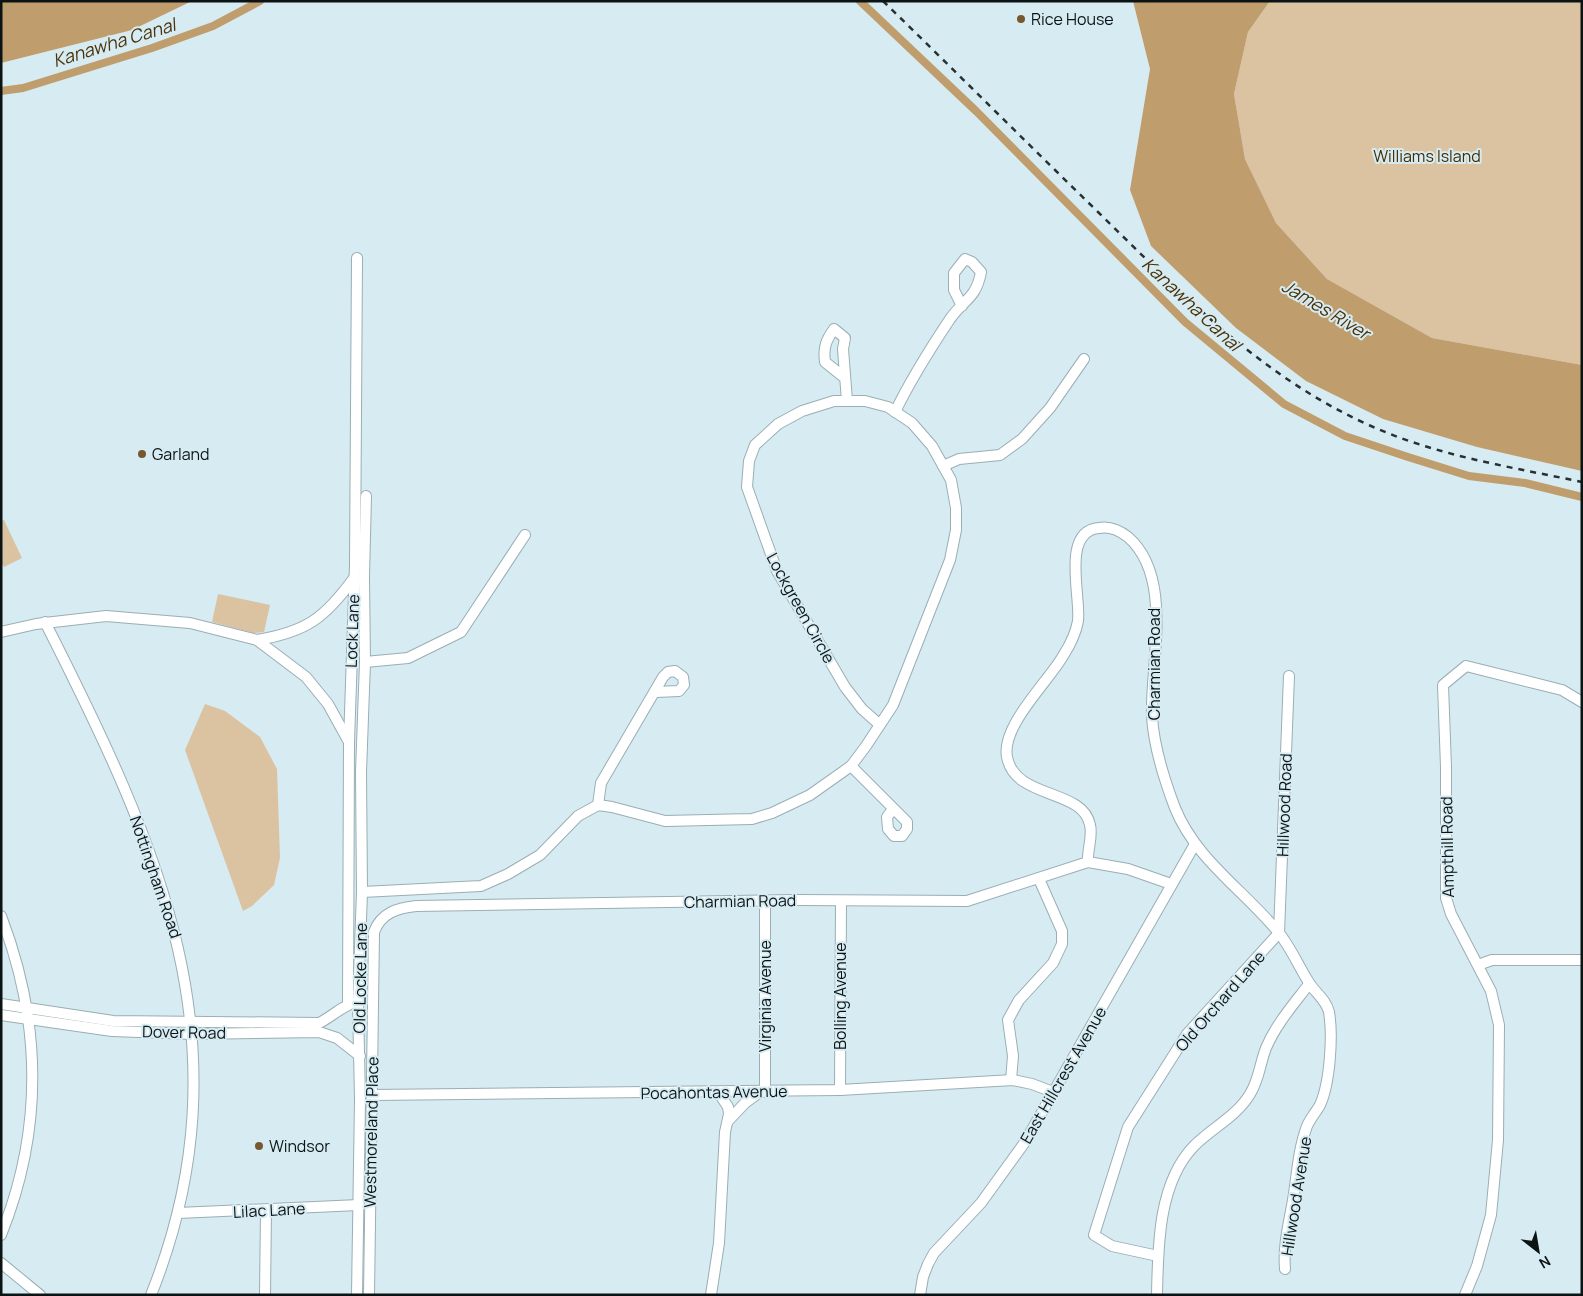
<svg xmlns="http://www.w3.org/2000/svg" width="1583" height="1296" font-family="Manrope,sans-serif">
	<rect width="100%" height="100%" fill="#d6ecf2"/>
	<g fill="#dbc2a1">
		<path d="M1270,1H1582V365L1432,338L1327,279L1276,223L1245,159L1234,94L1248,32Z"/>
		<path d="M4,520L22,558L4,567L1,562V521Z"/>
		<path d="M218,594L270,605L264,632L253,633L212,622Z"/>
		<path d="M205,704L225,711L260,737L277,769L280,858L274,885L252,906L243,911L185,750Z"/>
	</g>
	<g fill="#c09d6d">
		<path d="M1,1H192L132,30L1,63Z"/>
		<path d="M1133,1H1270L1248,32L1234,94L1245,159L1276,223L1327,279L1432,338L1582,365V471L1477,447L1383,419L1306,381L1236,328L1151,246L1130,190L1150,69Z"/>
	</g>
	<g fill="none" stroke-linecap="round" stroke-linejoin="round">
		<g stroke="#c09d6d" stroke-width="8">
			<path d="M860,1L976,111L1185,322L1284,404L1345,436L1408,457L1469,476L1525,483L1582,497"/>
			<path d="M1,91L23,88L152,48L213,26L260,1"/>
		</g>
		<defs>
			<g id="minor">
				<path d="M845,378L825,362C823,348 826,340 834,329L845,338L843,349L847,401"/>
				<path d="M895,412C911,379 930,349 950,319C964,299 976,299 981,272L972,262L965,259L954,273V290L962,306"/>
				<path d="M943,466L959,459L1000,455L1022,439L1050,408L1084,359"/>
				<path d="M45,622C158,845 251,1045 151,1295"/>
				<path d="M1,632L36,624L106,616L190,623L257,640L306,677L328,704L349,742"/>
				<path d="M257,640C306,632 325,618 354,578"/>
				<path d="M365,662L408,658L461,632L525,535"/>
				<path d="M851,766L907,822V829L902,836H894L888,829L887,817L893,809"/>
				<path d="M598,805L601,783L663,677L668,672L675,671L683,677L684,685L679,691L656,692"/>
				<path d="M1088,862C1087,850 1093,837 1090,825C1083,788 1015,800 1007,757C1001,726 1048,682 1063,656C1070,645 1076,633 1078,621C1081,596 1061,531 1099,528C1110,526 1119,530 1128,537C1174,577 1150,663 1152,717C1154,748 1164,779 1175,808C1196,860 1245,891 1279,933C1291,948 1298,965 1308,981C1314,992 1326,999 1329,1012C1333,1036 1330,1083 1320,1105C1316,1112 1310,1119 1307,1126C1298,1150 1297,1176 1293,1200C1289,1223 1283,1245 1285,1269"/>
				<path d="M362,892L481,886L508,874L540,855L578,816L598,805L612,807L665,821L752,819L772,813L810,795L851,766L866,746L893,705L950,560L956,530V508L951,480L932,446L912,423L888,407L865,401H834L802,411L778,424L755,445L749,461L747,487L777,571L845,687L862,709L880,725"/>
				<path d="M765,901V1092"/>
				<path d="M1,916C42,1023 44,1128 1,1235"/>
				<path d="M1279,933L1289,676"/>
				<path d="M1478,965L1492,960H1582"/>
				<path d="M1,1004L113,1021L319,1023C330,1018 345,1004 354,1003"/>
				<path d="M348,1004L349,742L355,565L357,258"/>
				<path d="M1,1015L112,1031L193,1034L319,1032L337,1038L360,1056"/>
				<path d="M1011,1080L1013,1056L1008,1020L1019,1000L1053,963L1062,944V931L1039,879"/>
				<path d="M840,1090L841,901"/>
				<path d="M372,1095L840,1090L1013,1080L1032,1084L1053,1092"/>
				<path d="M728,1121L745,1103L760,1092"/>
				<path d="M178,1213L359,1205"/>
				<path d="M1158,1256L1112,1246L1094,1235L1128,1127L1187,1034L1279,933"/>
				<path d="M1,1263L40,1295"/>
				<path d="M265,1295L266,1210"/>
				<path d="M357,1295L360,1100L358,1003L362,892L361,772L365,662L364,577L366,496"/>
				<path d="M369,1295L374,932C381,913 397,908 416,906L797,900L967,901L1088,862L1128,869L1171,884"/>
				<path d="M711,1295L719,1243L725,1132L729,1114L728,1107L719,1093"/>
				<path d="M920,1295L923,1277L928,1264L934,1253L981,1203L1025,1142L1195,844"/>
				<path d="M1157,1295C1158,1247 1158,1183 1194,1146C1212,1128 1237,1116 1250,1094C1259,1080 1260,1063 1266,1048C1276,1024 1294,1004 1309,984"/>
				<path d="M1465,1295L1477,1266L1491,1215L1498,1140L1499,1025L1491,991L1451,914L1446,898V767L1443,685L1466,666L1562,690L1582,702"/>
			</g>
		</defs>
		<use href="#minor" stroke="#9aaeb4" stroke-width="12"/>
		<use href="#minor" stroke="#fff" stroke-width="10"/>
		<path stroke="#273133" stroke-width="2.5" stroke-dasharray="6 6" stroke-linecap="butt" d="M883,1C955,71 1026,142 1098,212C1183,295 1261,377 1371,426C1438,456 1511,467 1582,482"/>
	</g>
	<g fill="#76582c" stroke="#d6ecf2" stroke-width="2">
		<circle cx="1021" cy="19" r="5"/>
		<circle cx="142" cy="454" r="5"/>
		<circle cx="259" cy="1146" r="5"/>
	</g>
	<g text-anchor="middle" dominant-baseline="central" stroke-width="4" stroke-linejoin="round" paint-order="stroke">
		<g font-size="16" fill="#0b1315" stroke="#d6ecf2" text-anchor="start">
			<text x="1031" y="19">Rice House</text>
			<text x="152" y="454">Garland</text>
			<text x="269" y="1146">Windsor</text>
		</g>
		<g font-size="16" fill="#432b02" stroke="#d6ecf2">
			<text x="1427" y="156">Williams Island</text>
		</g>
		<g font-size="16" fill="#0b1315" stroke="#d6ecf2">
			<text transform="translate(801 608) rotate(61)">Lockgreen Circle</text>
			<text transform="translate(352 631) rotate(-88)">Lock Lane</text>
			<text transform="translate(1154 664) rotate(-90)">Charmian Road</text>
			<text transform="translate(1284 805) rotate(-88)">Hillwood Road</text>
			<text transform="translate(1447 847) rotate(-91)">Ampthill Road</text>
			<text transform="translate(156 877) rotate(71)">Nottingham Road</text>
			<text transform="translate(740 901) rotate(-1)">Charmian Road</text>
			<text transform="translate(360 978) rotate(-89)">Old Locke Lane</text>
			<text transform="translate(765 996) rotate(-90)">Virginia Avenue</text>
			<text transform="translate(840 996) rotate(-90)">Bolling Avenue</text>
			<text transform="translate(1220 1001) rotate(-49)">Old Orchard Lane</text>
			<text transform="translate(184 1032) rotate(1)">Dover Road</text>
			<text transform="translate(1063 1075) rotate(-60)">East Hillcrest Avenue</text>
			<text transform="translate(714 1092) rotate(-1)">Pocahontas Avenue</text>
			<text transform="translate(371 1132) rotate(-89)">Westmoreland Place</text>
			<text transform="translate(1296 1196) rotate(-81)">Hillwood Avenue</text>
			<text transform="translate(269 1210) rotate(-3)">Lilac Lane</text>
		</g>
		<g font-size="18" font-style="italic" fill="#4b320b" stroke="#d6ecf2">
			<text transform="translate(114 42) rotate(-17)">Kanawha Canal</text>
			<text transform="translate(1192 304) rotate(43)">Kanawha Canal</text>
			<text transform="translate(1326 309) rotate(31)">James River</text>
		</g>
	</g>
	<rect width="1583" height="1296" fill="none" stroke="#0b1315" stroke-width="5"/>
	<g transform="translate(1538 1251) rotate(149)" stroke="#d6ecf2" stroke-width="4" paint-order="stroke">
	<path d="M0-4L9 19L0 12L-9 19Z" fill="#0b1315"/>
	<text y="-8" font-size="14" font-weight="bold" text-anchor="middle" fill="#0b1315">N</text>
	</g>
</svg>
